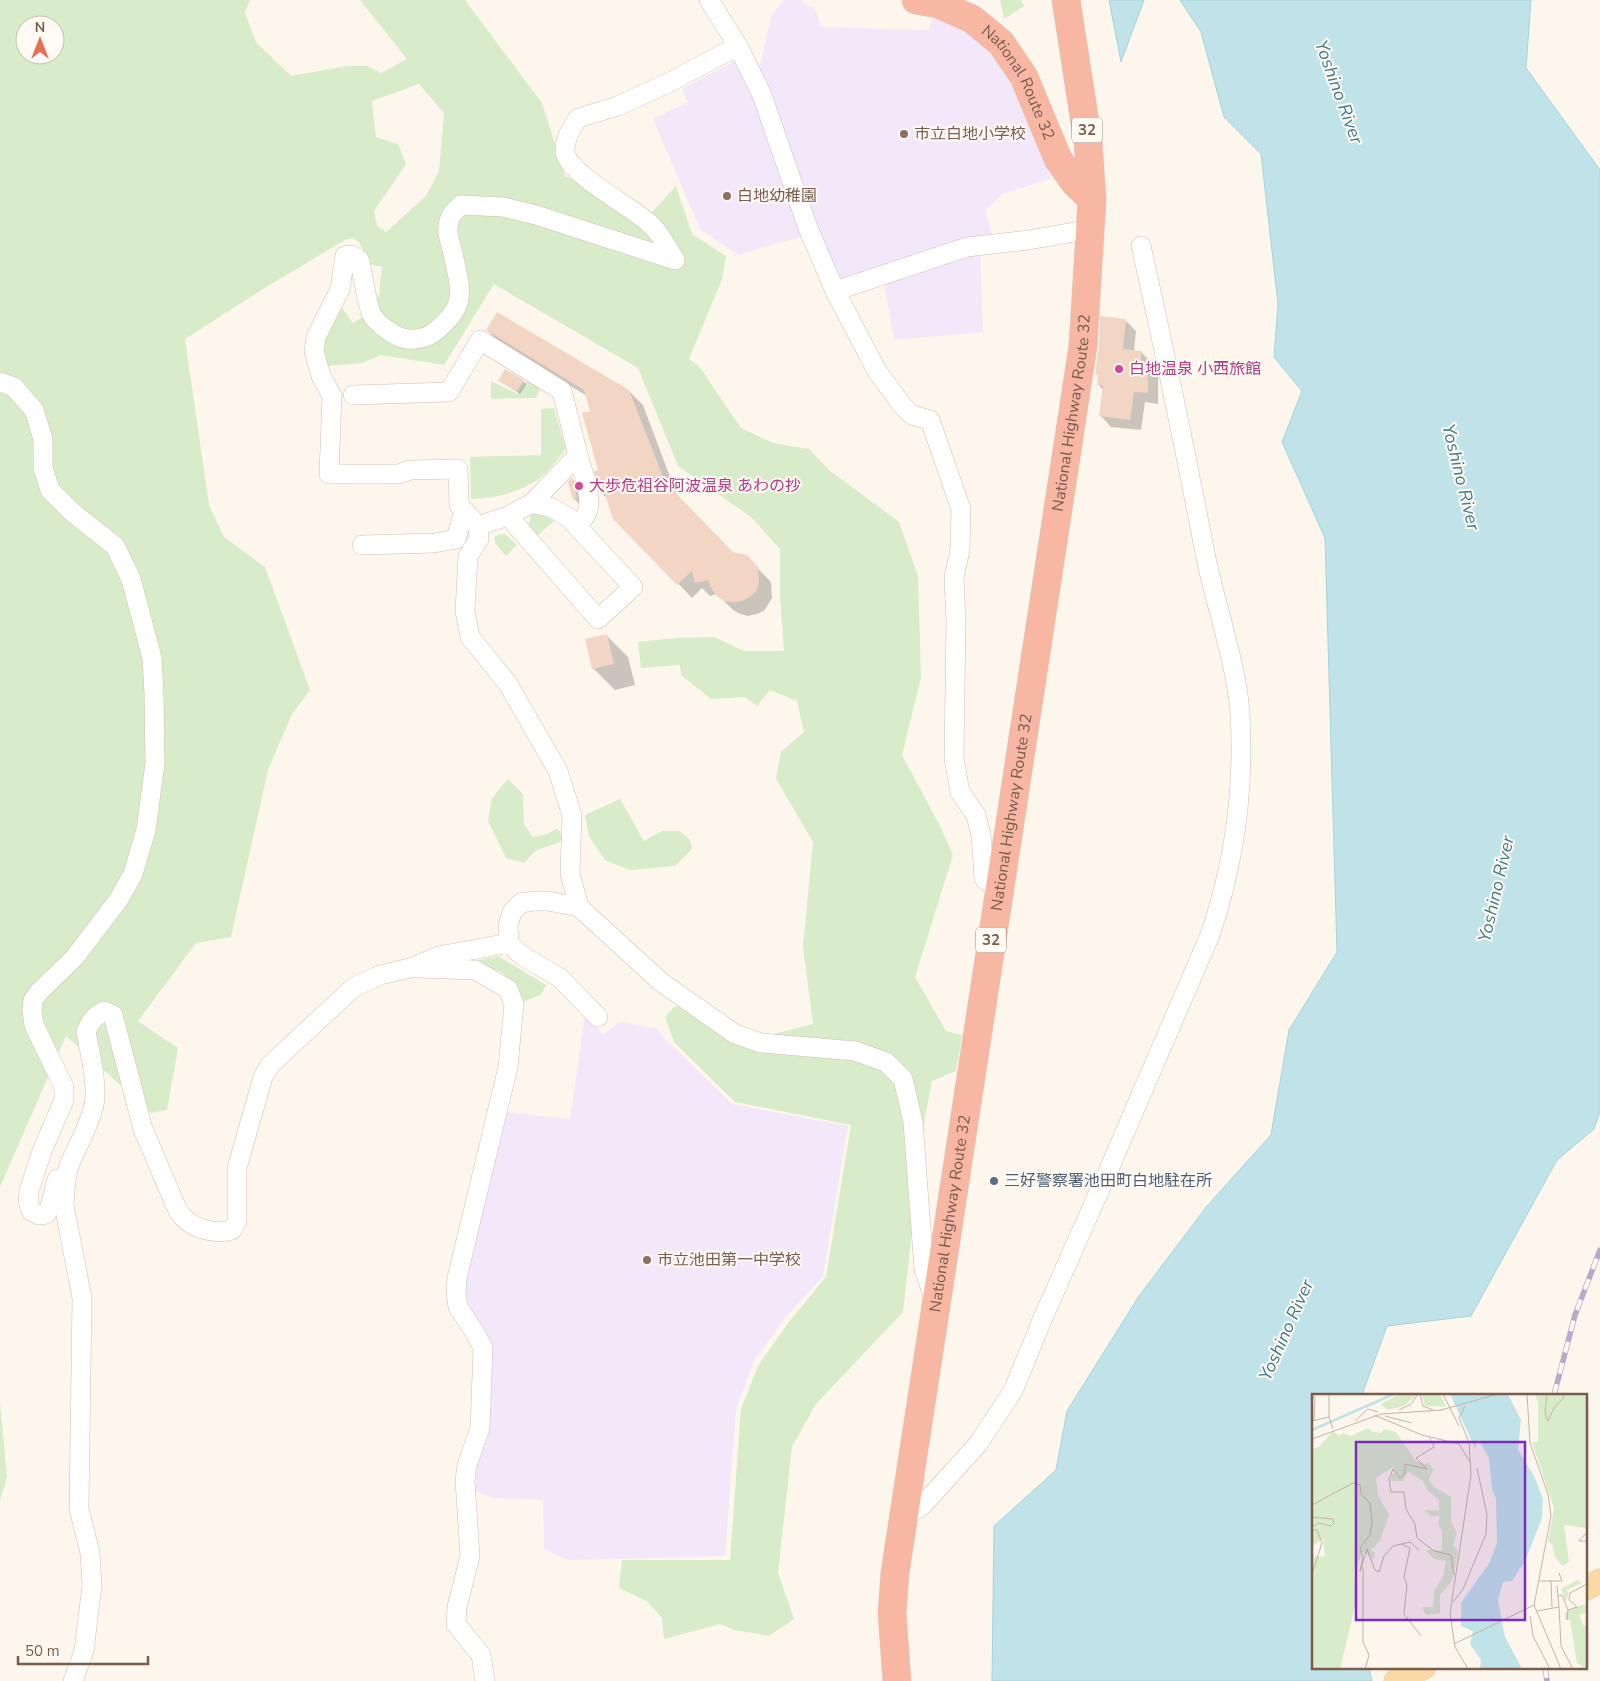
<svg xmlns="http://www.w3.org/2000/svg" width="1600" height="1681" font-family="'Nunito Sans','Noto Sans JP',sans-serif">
	<rect width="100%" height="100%" fill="#fdf6ec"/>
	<g fill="#f3e8fa">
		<path d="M784,0H802L805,4L815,9L821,27L929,30L934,11L969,25L1015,79L1051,179L1003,194L985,210L993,237L980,241L983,332L894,340L882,272L837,286L758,75L771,16Z"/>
		<path d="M737,60L748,76L806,235L738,255L700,229L653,119L688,102L682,89Z"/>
		<path d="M585,1016L603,1034L620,1022L656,1028L665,1039L732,1104L848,1126L823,1276L786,1317L754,1361L736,1410L725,1556L568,1560L544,1549L543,1500L492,1498L473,1490L471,1474L488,1381L463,1299L472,1238L477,1233L506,1112L570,1119Z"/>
	</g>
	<g fill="#d8ecc9" fill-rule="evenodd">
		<path d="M0,0H250L245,13L256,42L291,76L347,66H367L381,73L407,59L360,0H465L542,103L565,176L651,213L676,186L692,234L726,256L722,279L689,359L699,366L741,428L773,443L809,449L829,470L899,522L918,576L921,678L902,755L940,826L953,855L915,977L946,1031L962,1035L956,1071L932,1081L925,1117L903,1312L816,1404L792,1447L778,1573L794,1619L769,1636L735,1630L720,1624L664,1639L662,1618L647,1601L619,1588L622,1560H730L741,1409L758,1366L788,1323L826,1277L851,1125L735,1102L674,1042L665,1017L674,1007L688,1004L705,1023L766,1036L813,1024L803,947L813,842L776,779L781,752L804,732L797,701L770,690L757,706L745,697L711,699L681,675L680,665L641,668L638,642L676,638L714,637L744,651H784L780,597V549L751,517L678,466L638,368L494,284L444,365L381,355L362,363L325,366L321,348L339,304L353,323L367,314L379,295L382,267L370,264L359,242L353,238L345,240L263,289L185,339L209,505L224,537L265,567L310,690L292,714L268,770L231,937L196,943L138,1021L178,1048L167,1110L151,1113L66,1036L0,1187ZM25,25H55V55H25ZM419,84L444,113L439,171L426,196L386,232L377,226L374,211L406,164L398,144L376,137L372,101Z"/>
		<path d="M1000,0H1021L1024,6L1004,19Z"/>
		<path d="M527,380L541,387L536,398L491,399V381L518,394Z"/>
		<path d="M554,408L566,449C558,458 551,469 542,476C526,491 493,499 471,499L470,457L541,455V409Z"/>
		<path d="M533,512L556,519L537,536L529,527L530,517Z"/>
		<path d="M500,534H505L517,545L506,556L495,543L494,537Z"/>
		<path d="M508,779L523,794L524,824L533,837L547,834L558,828L562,837L560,842L535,851L524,863L506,858L488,821L492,798Z"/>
		<path d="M620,799L644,841L662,831H680L690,840L692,849L675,866L630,870L605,860L589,836L585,815Z"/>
		<path d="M498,956L546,985L542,994L521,1003L513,983L502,972L471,962Z"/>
		<path d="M0,1403L7,1477L0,1500Z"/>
	</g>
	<g fill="#bfe3e8" stroke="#a5d3da">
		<path d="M1109,0H1144L1121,62Z"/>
		<path d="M1180,0H1531L1526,68L1600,170V1111L1594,1129L1557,1160L1471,1316L1387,1326L1362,1395H1314V1667H1369L1372,1681H992L994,1526L1056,1470L1067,1411L1139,1296L1207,1206L1271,1135L1289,1030L1337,952L1325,538L1282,442L1302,391L1274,357L1278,304L1261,154L1224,117L1201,32Z"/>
	</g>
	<g fill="#0003">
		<path d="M1125,320L1136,331L1134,351L1141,352L1152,363L1151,370L1158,377V404L1145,402L1141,430L1111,427L1101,416L1103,390L1098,384L1099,377L1096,373Z"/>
		<path d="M487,330L629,391L643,405L678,498L733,553L746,556L771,582L772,598L764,611L757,614L748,616L740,614L733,610L717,594L710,596L702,588L692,598L614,518L608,499L600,492V471L592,412L587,396L501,344Z"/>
		<path d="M500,381H523L526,384L520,394Z"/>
		<path d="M572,479L587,493L589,513L574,499L569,482Z"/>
		<path d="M607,636L628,657L635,685L615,690L593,668Z"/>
	</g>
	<g fill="#f3d5c3">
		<path d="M497,312L629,390L665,482L733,552L747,555L758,567L759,583L756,591L750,597L742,601L734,602L725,601L718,597L712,590L708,580L695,583L692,571L677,585L613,519L604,491L599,492L594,471L598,470L582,413L590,411L584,390L486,330Z"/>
		<path d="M1100,316L1126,319L1123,349L1141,351V365H1148V393L1134,392L1130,420L1099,416L1103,385H1097L1098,374H1095L1099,347Z"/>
		<path d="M505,369L524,380L517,391L498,381Z"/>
		<path d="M572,477L577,498L573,500L568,482Z"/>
		<path d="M607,634L614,664L592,669L585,639Z"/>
	</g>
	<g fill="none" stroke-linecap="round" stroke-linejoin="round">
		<defs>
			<g id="minor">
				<path d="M709,0L738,46L762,95L808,228L835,291L877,371L902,405L912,415L930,420L961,509L960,550L954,577L956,622L954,758L960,792L976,815L981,835L984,878L988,882L1000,886"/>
				<path d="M835,291L967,247L1029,240L1091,229"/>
				<path d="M0,382L14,387L34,410L43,439V468L50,490L72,512L115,546L131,579L152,658L154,694L155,763L146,830L133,874L119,899L75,957L40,991L33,1000L32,1011L34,1025L64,1087V1100L42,1151L29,1191L28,1202L31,1211L39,1215L46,1214L50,1207L57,1179"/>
				<path d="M353,395L449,392L480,340L562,391L578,455L532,503"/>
				<path d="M478,526L508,516L532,503L552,508L569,518L633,587L598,619L508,516"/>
				<path d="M577,526C581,521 586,517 588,510C592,495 582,470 578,455"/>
				<path d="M362,545L434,543L456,539L464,511"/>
				<path d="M579,907L570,874L572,815L558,771L508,684L470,637L465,611L468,556L479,539L478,526L459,505L458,469L410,470L399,474H329L332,396L321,376L314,351L316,337L340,289L345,256C352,253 355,257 360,261C363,278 366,297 371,313C375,322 388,331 397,336C407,341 423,340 433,333C470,305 460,289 452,249C450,242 447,234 448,227C449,216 453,212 461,205L503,207L536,215L675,260C668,249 661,234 651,225C634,207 565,174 565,150C565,137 572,128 578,118L618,106L670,82L738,46"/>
				<path d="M509,943L508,926L512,912L521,903L534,901H548L579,907L661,982L735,1034L761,1043L855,1051L886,1062L903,1079L913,1122L924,1269L935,1301"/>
				<path d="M417,968L475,970L508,989L514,1004L508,1067L457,1278L456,1293L458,1307L474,1331L483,1348L480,1428L467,1465L465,1480L470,1556L457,1607L456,1624L481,1655L485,1681"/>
				<path d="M903,1518L922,1506L978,1444L1013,1391L1042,1320L1106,1176L1210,935C1231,873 1241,815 1241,750C1241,730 1241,709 1237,689C1230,643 1214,599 1205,553C1185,450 1164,348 1141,246"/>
				<path d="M73,1681L84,1651L92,1585L90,1553L79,1509L82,1298L64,1205C65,1193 65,1178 69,1166C77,1146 89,1127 94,1105C98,1085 90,1053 86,1032C90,1022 94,1016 104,1011L113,1015L143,1129L178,1211C189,1228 212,1235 232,1230L237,1221V1168L263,1077L270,1065L354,987L380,975L410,968L439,956L509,943L521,955L560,978L598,1017"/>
			</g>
			<g id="major">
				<path d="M1586,1588L1600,1581"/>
				<path d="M1396,1681L1424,1667"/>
			</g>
			<g id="highway">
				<path id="s1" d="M916,0L938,4L972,19L1001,43L1024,77L1058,159L1075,183L1092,199"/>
				<path id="s2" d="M897,1681L892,1613L895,1573L1083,346L1092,199L1088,142L1066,0"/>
			</g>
		</defs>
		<use href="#minor" stroke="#d1beb0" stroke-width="20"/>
		<use href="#major" stroke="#dad1cd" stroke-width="25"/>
		<use href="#highway" stroke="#dad1cd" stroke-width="29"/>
		<use href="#minor" stroke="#fff" stroke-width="19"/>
		<use href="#major" stroke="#fbd9a5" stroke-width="24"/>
		<use href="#highway" stroke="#f7b7a3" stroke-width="28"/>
		<defs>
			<g id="rail">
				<path d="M1554,1395L1575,1315L1600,1250"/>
				<path d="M1545,1667L1547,1681"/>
			</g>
		</defs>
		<use href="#rail" stroke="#b9a8c9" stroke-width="5.5"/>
		<use href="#rail" stroke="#fffaf3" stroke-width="4" stroke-dasharray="11" stroke-linecap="butt"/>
	</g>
	<g fill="#8d6e63" stroke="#fffaf3" stroke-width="2">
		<circle cx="904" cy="134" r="5"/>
		<circle cx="727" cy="196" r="5"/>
		<circle cx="647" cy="1260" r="5"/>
	</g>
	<g fill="#d1479c" stroke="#fffaf3" stroke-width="2">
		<circle cx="1119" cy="369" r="5"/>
		<circle cx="579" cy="486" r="5"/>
	</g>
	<circle fill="#5c6f8a" stroke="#fffaf3" stroke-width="2" cx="994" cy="1181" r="5"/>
	<g text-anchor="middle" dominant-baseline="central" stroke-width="4" stroke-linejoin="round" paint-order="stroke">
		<g fill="#fffaf3" stroke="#a28b7f" stroke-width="1">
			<rect x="1072" y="117.5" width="30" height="25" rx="4"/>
			<rect x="976" y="927.5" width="30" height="25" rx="4"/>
		</g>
		<g font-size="15" font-weight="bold" fill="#7a5c4d">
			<text x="1087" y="130">32</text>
			<text x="991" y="940">32</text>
		</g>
		<g font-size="16" fill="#7a5c4d" stroke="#fffaf3">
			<text stroke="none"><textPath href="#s1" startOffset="140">National Route 32</textPath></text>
			<text stroke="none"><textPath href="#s2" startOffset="1282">National Highway Route 32</textPath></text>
			<text stroke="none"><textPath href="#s2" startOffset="878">National Highway Route 32</textPath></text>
			<text stroke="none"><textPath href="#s2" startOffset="472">National Highway Route 32</textPath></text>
		</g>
		<g font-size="16" fill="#785e54" stroke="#fffaf3" text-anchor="start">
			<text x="914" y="134">市立白地小学校</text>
			<text x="737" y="196">白地幼稚園</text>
			<text x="657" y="1260">市立池田第一中学校</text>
		</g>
		<g font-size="16" fill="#b23c85" stroke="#fffaf3" text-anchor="start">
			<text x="1129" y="369">白地温泉 小西旅館</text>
			<text x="589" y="486">大歩危祖谷阿波温泉 あわの抄</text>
		</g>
		<g font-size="16" fill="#4e5e75" stroke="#fffaf3" text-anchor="start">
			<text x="1004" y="1181">三好警察署池田町白地駐在所</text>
		</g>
		<g font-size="18" font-style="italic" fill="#437c86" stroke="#fffaf3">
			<text transform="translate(1339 92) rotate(70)">Yoshino River</text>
			<text transform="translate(1461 477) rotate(76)">Yoshino River</text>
			<text transform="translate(1496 889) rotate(-77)">Yoshino River</text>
			<text transform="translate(1286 1330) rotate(-66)">Yoshino River</text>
		</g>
	</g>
	<g transform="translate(1312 1394)">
		<rect width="275" height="275" fill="#fdf6ec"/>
		<path d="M88,0H105L92,12L76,16L69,10ZM110,0H128L134,13L113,12ZM223,0H275V134L252,131L257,168L250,172L242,161L240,150L236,148L242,114L220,48H226V8ZM56,34L61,38L69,39L73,35L84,38L104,67L113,70L116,68L121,75L117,86L122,93L139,103V128L145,138L141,151L146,157L140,187L128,201V219L114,221L110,213H121L122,197L131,183L134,167L122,165L114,156H130V137L126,130L128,122H119L112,116L127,117V106L116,97L111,87L96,78L91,87H78L80,80L84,79L81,73L64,84L66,101L77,121L68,147L59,156L63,159L62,165L51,158L42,178L45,204L28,275H0V163L13,162L11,145L0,152V55L7,53L21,37L27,42L31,39L39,42ZM265,186L270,189L254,196L257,198L254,208L249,195ZM269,211H275V218L267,221L272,232L275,231V275L265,269L258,226L253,225V218Z" fill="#d8ecc9"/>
		<path d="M138,0H196L209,26L206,55L223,84L231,105L230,124L213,167L200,187L191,188L186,206L193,243L210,275H168L169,266L158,250L161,237L149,232V209L178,168L185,149L184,105L180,95L177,64L166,45L163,54Z" fill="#bfe3e8"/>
		<path fill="none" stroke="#bfe3e8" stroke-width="2.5" d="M0,36L82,0"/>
		<path fill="none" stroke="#c5b3a7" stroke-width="1" d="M17,0V23L21,35M108,0L111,12L121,16M131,0L147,32M215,0L218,49L236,100L239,122L222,211M235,0L233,19L236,27L243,12L252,4L251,0M0,3H3L2,26M153,12L147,24L157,48L159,81L138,219L143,253L156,275M87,16L99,10L106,0M129,16L186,0M62,21L110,41L147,50L158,68M73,22L100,29M0,27L17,23M43,27L56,15L66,18M118,44L122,53L104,64L115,75L93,70V80L88,84L81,75L77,85L79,98H92L94,115L103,130L105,144L122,157L139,161L142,181M0,45L69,20L131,16M0,111L41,89L48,91L49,100L58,109L60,129L58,141L48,154L51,163L48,177L55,155L63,176L67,178L72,162L81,152L98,148L107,156M0,123L21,125L22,129L19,132L7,129L0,133M0,136H5L10,149L0,180M275,138L267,147H275M89,150L98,154L92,183L95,191L92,220L109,242M51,173V248L57,261L53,275M227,187H239L240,213M239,187H250L247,179M246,202L250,201L256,216L255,226M141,208L151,195L174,140L175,121L165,74M247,213L249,252L261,275M256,216L265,213L257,206L258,199L275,190M225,217L247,213L245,192M218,222L221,242L238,275M142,250L222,211L249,275"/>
		<path fill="#7b2cbf" fill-opacity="0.15" stroke="#7b2cbf" stroke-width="2.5" d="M44,48H213V226H44Z"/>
		<rect width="275" height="275" fill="none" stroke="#7a5c4d" stroke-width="2.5"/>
	</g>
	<g transform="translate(40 40)"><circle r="24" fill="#fffaf3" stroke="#cabbb1"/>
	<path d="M0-4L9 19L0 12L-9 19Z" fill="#e76f51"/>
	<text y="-8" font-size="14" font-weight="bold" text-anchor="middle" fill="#7a5c4d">N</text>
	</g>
	<path d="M18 1656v8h130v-8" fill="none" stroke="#7a5c4d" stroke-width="2.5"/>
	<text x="25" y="1656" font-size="15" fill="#7a5c4d" stroke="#fffaf3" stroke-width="4" paint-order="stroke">50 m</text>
</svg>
